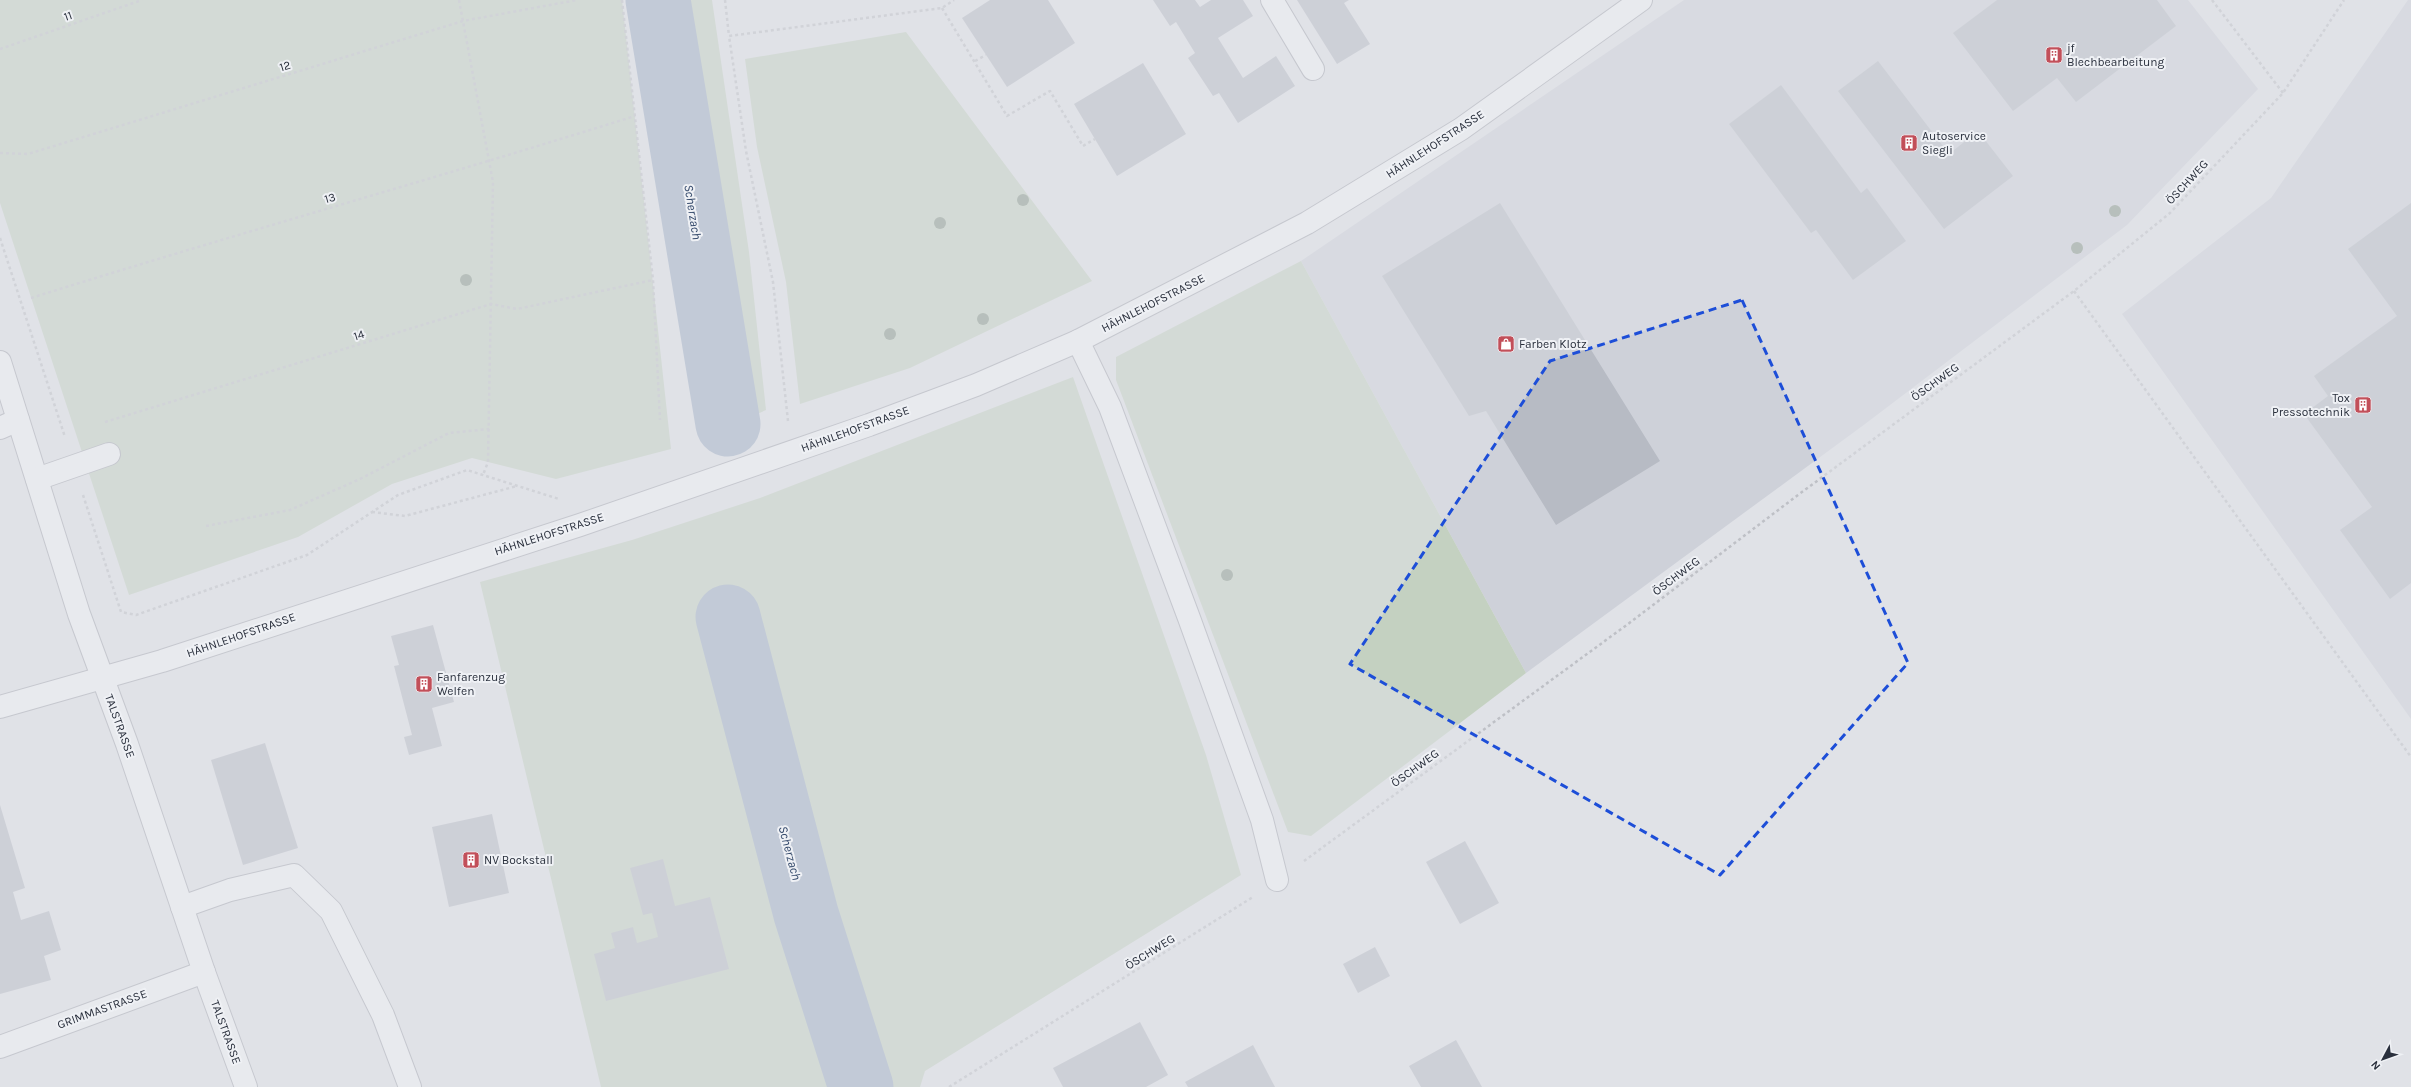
<svg xmlns="http://www.w3.org/2000/svg" width="2411" height="1087" font-family="Karla,sans-serif">
	<rect width="100%" height="100%" fill="#e0e2e7"/>
	<g fill="#ced1d9">
		<path d="M1684,0H2188L2258,89L2127,225L1865,424L1526,673L1301,261Z"/>
		<path d="M2408,0H2411V719L2122,314L2271,198Z"/>
	</g>
	<g fill="#c4d1c1">
		<path d="M0,0H622L671,449L556,479L472,458L392,484L298,537L129,595L0,203Z"/>
		<path d="M653,0H712L749,252L766,410L712,434Z"/>
		<path d="M906,32L1092,281L910,368L800,404L786,282L757,147L745,59Z"/>
		<path d="M1301,261L1526,673L1311,836L1288,832L1116,380V357Z"/>
		<path d="M1073,377L1206,755L1241,875L925,1071L920,1087H601L480,582L632,540L760,498Z"/>
	</g>
	<g fill="none" stroke-linecap="round" stroke-linejoin="round">
		<g stroke="#9eaec4" stroke-width="65">
			<path d="M658,0L728,424"/>
			<path d="M728,617L806,914L861,1087"/>
		</g>
	</g>
	<g fill="#b7bbc4">
		<path d="M990,0H1048L1075,43L1007,87L962,18Z"/>
		<path d="M1153,0H1195L1200,7L1211,0H1243L1253,16L1218,38L1243,78L1276,56L1295,86L1238,123L1219,93L1213,96L1188,58L1195,53L1176,22L1170,26Z"/>
		<path d="M1297,0H1349L1344,3L1370,44L1337,64Z"/>
		<path d="M1997,0H2157L2176,26L2076,102L2057,78L2013,111L1953,33Z"/>
		<path d="M1878,61L1949,154L1978,131L2013,176L1944,229L1838,91Z"/>
		<path d="M1143,63L1186,134L1117,176L1074,104Z"/>
		<path d="M1781,85L1861,193L1867,188L1906,241L1853,280L1816,230L1811,233L1729,124Z"/>
		<path d="M1500,203L1660,461L1556,525L1486,411L1469,416L1382,276Z"/>
		<path d="M2411,203V583L2390,599L2340,530L2372,507L2304,414L2328,396L2314,376L2397,316L2348,249Z"/>
		<path d="M433,625L454,702L432,708L442,746L409,755L404,737L412,735L394,666L399,665L391,636Z"/>
		<path d="M265,743L298,848L243,865L211,760Z"/>
		<path d="M0,805L25,888L13,892L21,920L49,911L61,950L44,956L51,980L0,994Z"/>
		<path d="M492,814L509,893L449,907L432,827Z"/>
		<path d="M1465,841L1499,903L1460,924L1426,862Z"/>
		<path d="M663,859L675,906L710,897L729,969L606,1001L594,954L615,948L611,933L633,927L637,943L658,937L652,913L643,915L630,868Z"/>
		<path d="M1375,947L1390,976L1358,993L1343,964Z"/>
		<path d="M1140,1022L1168,1075L1146,1087H1063L1053,1068Z"/>
		<path d="M1456,1040L1482,1087H1421L1409,1066Z"/>
		<path d="M1253,1045L1275,1087H1188L1185,1082Z"/>
	</g>
	<g fill="none" stroke-linecap="round" stroke-linejoin="round">
		<defs>
			<g id="minor">
				<path d="M1272,0L1313,69"/>
				<path d="M1078,341L1110,407L1189,618L1262,820L1277,880"/>
				<path d="M0,362L79,614L127,744L204,972L246,1087"/>
				<path d="M0,428L18,420"/>
				<path d="M37,479L109,454"/>
				<path d="M0,707L162,661L580,525L869,425L976,385L1078,341L1307,223L1461,129L1641,0"/>
				<path d="M182,907L230,890L294,875L331,911L383,1015L410,1087"/>
				<path d="M0,1047L204,972"/>
			</g>
		</defs>
		<use href="#minor" stroke="#a6a9b1" stroke-width="24"/>
		<g stroke="#bec0c6" stroke-width="2.5" stroke-dasharray="3 3" stroke-linecap="butt">
			<path d="M459,0L493,182L488,462L483,475"/>
			<path d="M622,0L653,280L660,420"/>
			<path d="M725,0L729,36"/>
			<path d="M2212,0L2283,93"/>
			<path d="M942,8L1007,116L1050,91L1083,146L1095,139"/>
			<path d="M0,49L142,0"/>
			<path d="M975,61L986,55"/>
			<path d="M0,153L28,154L463,21L577,0"/>
			<path d="M0,238L65,437"/>
			<path d="M2074,291L2411,757"/>
			<path d="M31,298C232,235 434,179 635,116"/>
			<path d="M788,421L773,282L746,151L729,36L942,8L954,0"/>
			<path d="M105,422L491,304L517,309L653,280"/>
			<path d="M83,495L121,612L136,615L307,555L398,495L467,470L559,499"/>
			<path d="M372,512L405,516L517,486"/>
			<path d="M206,526L290,510L360,479L449,433L489,429"/>
			<path d="M1304,861L1628,624L1798,495L2074,291L2170,213L2283,93L2344,0"/>
			<path d="M949,1087L1253,897"/>
		</g>
		<use href="#minor" stroke="#f2f3f6" stroke-width="22"/>
	</g>
	<g fill="#869687">
		<circle cx="1023" cy="200" r="6"/>
		<circle cx="2115" cy="211" r="6"/>
		<circle cx="940" cy="223" r="6"/>
		<circle cx="2077" cy="248" r="6"/>
		<circle cx="466" cy="280" r="6"/>
		<circle cx="983" cy="319" r="6"/>
		<circle cx="890" cy="334" r="6"/>
		<circle cx="1227" cy="575" r="6"/>
	</g>
	<path d="M0 0H2411V1087H0ZM1742,300L1908,663L1720,875L1350,664L1550,361Z" fill="#e0e2e7" fill-opacity=".55" fill-rule="evenodd"/>
	<path fill="none" stroke="#1d4ed8" stroke-width="3" stroke-dasharray="8 5" stroke-linejoin="round" d="M1742,300L1908,663L1720,875L1350,664L1550,361Z"/>
	<defs>
		<symbol id="building-square" viewBox="-11 -11 22 22"><rect x="-9" y="-9" width="18" height="18" rx="4" fill="#c24f59" stroke="#eff1f5"/><path d="M-4-6H4V6H1V3H-1V6H-4ZM-2.5-4.3h1.7v1.8h-1.7ZM.8-4.3h1.7v1.8H.8ZM-2.5-1h1.7V.8h-1.7ZM.8-1h1.7V.8H.8Z" fill="#fff"/></symbol>
		<symbol id="shop-square" viewBox="-11 -11 22 22"><rect x="-9" y="-9" width="18" height="18" rx="4" fill="#c24f59" stroke="#eff1f5"/><path d="M-5-2.5h2.3a2.7 3.5 0 0 1 5.4 0H5L5.5 6h-11ZM-1.5-2.5h3a1.5 2.3 0 0 0-3 0Z" fill="#fff"/></symbol>
	</defs>
	<g fill-rule="evenodd">
		<use href="#building-square" x="2044" y="45" width="20" height="20"/>
		<use href="#building-square" x="1899" y="133" width="20" height="20"/>
		<use href="#shop-square" x="1496" y="334" width="20" height="20"/>
		<use href="#building-square" x="2353" y="395" width="20" height="20"/>
		<use href="#building-square" x="414" y="674" width="20" height="20"/>
		<use href="#building-square" x="461" y="850" width="20" height="20"/>
	</g>
	<g text-anchor="middle" dominant-baseline="central" stroke-width="4" stroke-linejoin="round" paint-order="stroke">
		<g font-size="12" fill="#2a303d" stroke="#eff1f5">
			<text transform="translate(68 16) rotate(-19)">11</text>
			<text transform="translate(285 66) rotate(-17)">12</text>
			<text transform="translate(1435 144) rotate(-33)">HÄHNLEHOFSTRASSE</text>
			<text transform="translate(2187 182) rotate(-47)">ÖSCHWEG</text>
			<text transform="translate(330 198) rotate(-16)">13</text>
			<text transform="translate(1153 303) rotate(-27)">HÄHNLEHOFSTRASSE</text>
			<text transform="translate(359 335) rotate(-17)">14</text>
			<text transform="translate(1935 382) rotate(-36)">ÖSCHWEG</text>
			<text transform="translate(855 429) rotate(-20)">HÄHNLEHOFSTRASSE</text>
			<text transform="translate(549 534) rotate(-18)">HÄHNLEHOFSTRASSE</text>
			<text transform="translate(1676 576) rotate(-37)">ÖSCHWEG</text>
			<text transform="translate(241 635) rotate(-19)">HÄHNLEHOFSTRASSE</text>
			<text transform="translate(120 726) rotate(70)">TALSTRASSE</text>
			<text transform="translate(1415 768) rotate(-36)">ÖSCHWEG</text>
			<text transform="translate(1150 952) rotate(-32)">ÖSCHWEG</text>
			<text transform="translate(102 1009) rotate(-20)">GRIMMASTRASSE</text>
			<text transform="translate(226 1032) rotate(70)">TALSTRASSE</text>
		</g>
		<g font-size="12" fill="#2a303d" stroke="#eff1f5" text-anchor="start">
			<text x="2067" y="48">jf<tspan x="2067" dy="14">Blechbearbeitung</tspan></text>
			<text x="1922" y="136">Autoservice<tspan x="1922" dy="14">Siegli</tspan></text>
			<text x="1519" y="344">Farben Klotz</text>
			<text x="2350" y="398" text-anchor="end">Tox<tspan x="2350" dy="14">Pressotechnik</tspan></text>
			<text x="437" y="677">Fanfarenzug<tspan x="437" dy="14">Welfen</tspan></text>
			<text x="484" y="860">NV Bockstall</text>
		</g>
		<g font-size="13" font-style="italic" fill="#374c6d" stroke="#eff1f5">
			<text transform="translate(693 212) rotate(81)">Scherzach</text>
			<text transform="translate(790 853) rotate(75)">Scherzach</text>
		</g>
	</g>
	<g transform="translate(2383 1059) rotate(229)" stroke="#eff1f5" stroke-width="3" paint-order="stroke">
	<path d="M0-3L7 15L0 10L-7 15Z" fill="#2a303d"/>
	<text y="-6" font-size="11" font-weight="bold" text-anchor="middle" fill="#2a303d">N</text>
	</g>
</svg>
